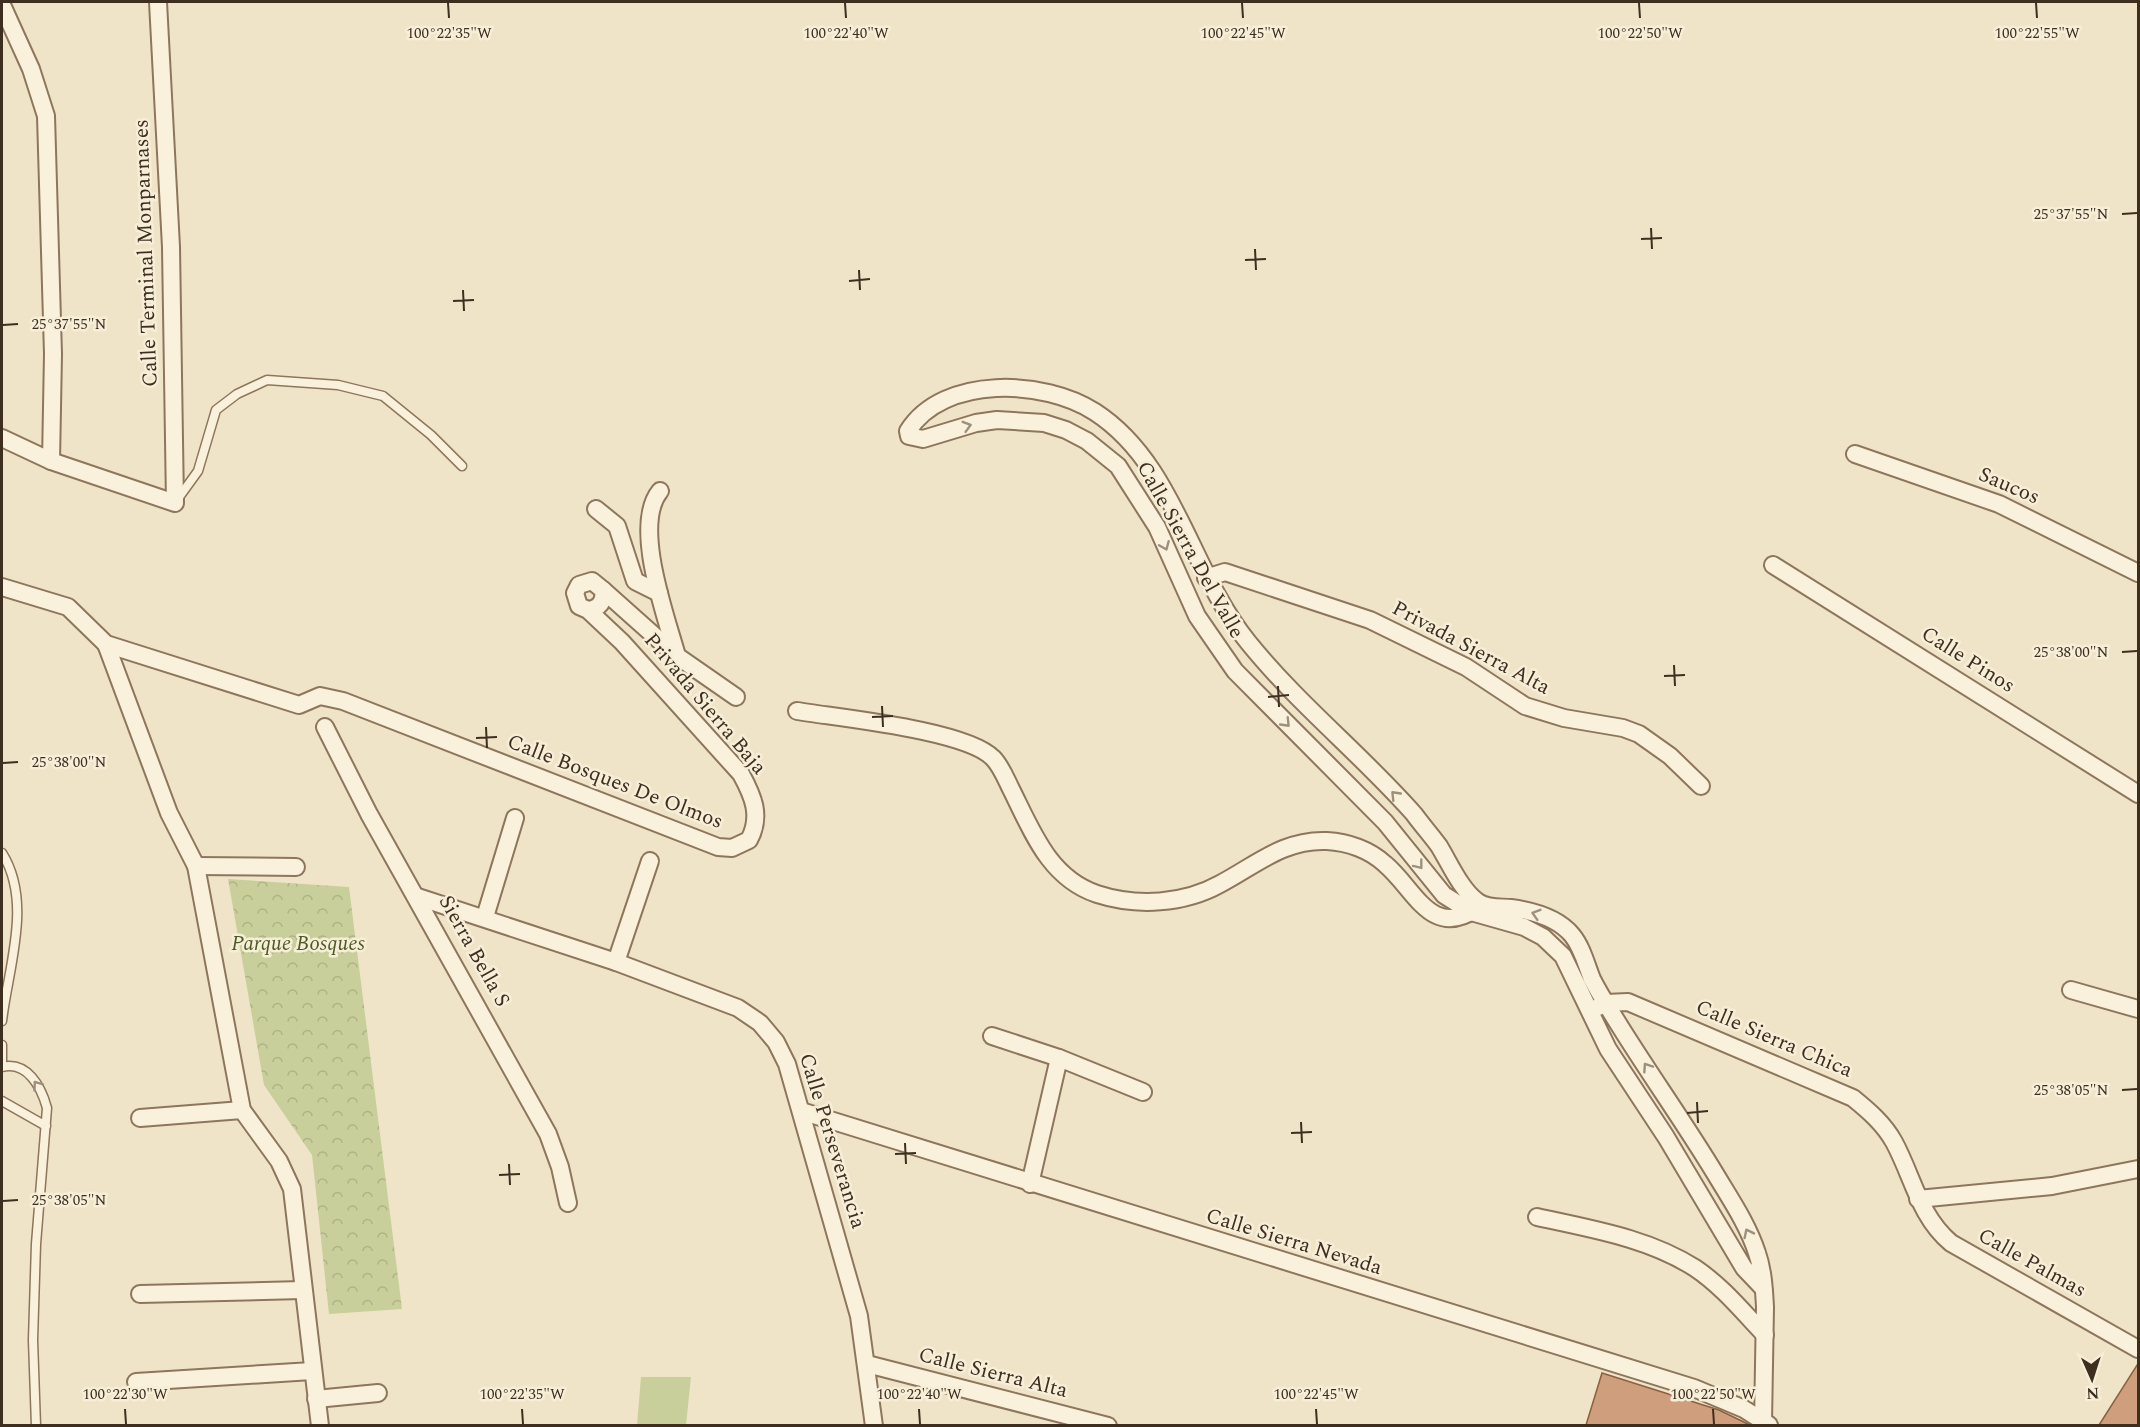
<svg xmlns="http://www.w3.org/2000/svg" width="2140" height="1427" font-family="Spectral,serif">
	<defs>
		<pattern id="park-crowns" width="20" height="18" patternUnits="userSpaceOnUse" patternTransform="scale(1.5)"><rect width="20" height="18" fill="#c9cf9b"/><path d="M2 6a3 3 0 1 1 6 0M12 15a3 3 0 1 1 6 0" fill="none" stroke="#aeb285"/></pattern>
	</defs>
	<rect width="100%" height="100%" fill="#f0e4c8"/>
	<path fill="url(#park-crowns)" d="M228,879L349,887L402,1309L329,1314L312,1155L264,1085Z"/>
	<path fill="#c9cf9b" d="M641,1377H691L686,1425H637Z"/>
	<g fill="#cf9f7d" stroke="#8d5f41" stroke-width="1.5">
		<path d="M2139,1362V1425H2099Z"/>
		<path d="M1602,1373L1719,1410L1750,1425H1586Z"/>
	</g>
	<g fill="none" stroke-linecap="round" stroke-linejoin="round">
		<defs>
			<g id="lane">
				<path d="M177,500L198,471L216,410L237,394L267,380L338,385L383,396L431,435L462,466"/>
				<path d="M2,853C33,902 8,968 2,1021"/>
				<path d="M2,1045V1066"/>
				<path d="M2,1067C27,1061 41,1086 47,1108L36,1244L33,1340L36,1426"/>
				<path d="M2,1101L46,1126"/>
			</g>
			<g id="street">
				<path d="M2,5L31,69L46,116L53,354L51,461"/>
				<path d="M2,438L51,461L175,503L171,247L158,2"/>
				<path d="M1855,454L1999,504L2138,573"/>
				<path d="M660,491C632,525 666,616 677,656"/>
				<path d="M596,509L617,526L635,581L659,593"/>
				<path d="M1773,565L2138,794"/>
				<path d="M1206,578L1225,572L1370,620L1466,667L1525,706L1564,718L1623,728L1639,734L1670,756L1701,786"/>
				<path d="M2,587L68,607L106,644L299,705L320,696L343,701L718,847L732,848L749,840C762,816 753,796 741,774L622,642L588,610L579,606L575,593L579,585L592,581L603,590C605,601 599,609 588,610"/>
				<path d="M603,590L677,656L736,697"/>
				<path d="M106,644L169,813L196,866L242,1110L279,1161L292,1189L320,1426"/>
				<path d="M797,711C839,718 966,730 993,758C1001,766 1006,779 1011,789C1032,831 1049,878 1097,894C1137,907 1184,904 1220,884C1256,865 1284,839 1327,841C1348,842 1370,850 1385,864C1415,889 1431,940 1477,908"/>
				<path d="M325,727L369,814L548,1134L560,1167L568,1203"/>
				<path d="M196,866L296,867"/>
				<path d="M418,897L616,962L738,1008L760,1023L776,1042L787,1064L859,1316L874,1426"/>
				<path d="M485,917L515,818"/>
				<path d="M616,962L650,861"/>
				<path d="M2071,990L2138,1009"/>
				<path d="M1598,1007L1606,1003L1628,1002L1853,1098C1869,1111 1884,1124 1894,1142C1913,1177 1919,1216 1951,1243L2138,1349"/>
				<path d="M992,1036L1059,1058L1143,1092"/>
				<path d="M801,1111L1694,1388L1744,1409L1769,1425"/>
				<path d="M140,1118L242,1110"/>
				<path d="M1030,1184L1059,1058"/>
				<path d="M1918,1199L2052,1186L2138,1169"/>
				<path d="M1537,1217C1591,1229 1648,1238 1695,1268C1722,1286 1743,1312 1765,1335"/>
				<path d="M140,1294L302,1290"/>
				<path d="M867,1364L1108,1426"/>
				<path d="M136,1382L312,1371"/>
				<path d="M316,1399L378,1393"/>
				<path d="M1763,1422L1765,1307C1764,1289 1763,1270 1757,1253C1748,1225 1731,1200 1716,1175C1684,1122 1648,1072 1616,1020C1608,1007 1599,993 1592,979C1586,964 1582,947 1572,935C1558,918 1533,911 1511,908C1501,907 1488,909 1478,902C1461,890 1450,864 1439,846C1431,835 1422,825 1414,814C1361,754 1298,704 1248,642C1190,571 1175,464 1095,412C1045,379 943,375 908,431L909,436L923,439L976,423L997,420L1044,423L1066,430L1087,441L1118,466L1157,527L1197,616L1235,671L1385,822L1444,895L1471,912L1524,927L1543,937L1563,956L1608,1049L1666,1137L1744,1268L1764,1289"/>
			</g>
		</defs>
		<use href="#lane" stroke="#8d765c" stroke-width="11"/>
		<use href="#street" stroke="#8d765c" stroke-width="20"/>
		<use href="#lane" stroke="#faf1dc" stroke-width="8"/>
		<use href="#street" stroke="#faf1dc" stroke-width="16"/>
	</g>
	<defs><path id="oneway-chevron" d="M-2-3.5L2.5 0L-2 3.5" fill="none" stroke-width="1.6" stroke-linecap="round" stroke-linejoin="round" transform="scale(1.5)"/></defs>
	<g stroke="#9c907e">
		<use href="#oneway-chevron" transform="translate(967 426) rotate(-16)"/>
		<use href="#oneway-chevron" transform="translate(1165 546) rotate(67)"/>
		<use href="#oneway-chevron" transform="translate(1286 723) rotate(46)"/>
		<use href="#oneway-chevron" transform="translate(1395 795) rotate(-134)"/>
		<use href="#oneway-chevron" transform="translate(1419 865) rotate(52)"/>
		<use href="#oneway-chevron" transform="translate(1536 914) rotate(-163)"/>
		<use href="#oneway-chevron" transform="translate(1647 1067) rotate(-124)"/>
		<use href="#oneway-chevron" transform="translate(37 1085) rotate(-126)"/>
		<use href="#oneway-chevron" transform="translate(1748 1233) rotate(-116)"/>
	</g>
	<path fill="none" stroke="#3d2e20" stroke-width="2" d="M448,3L449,18M845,3L846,18M1242,3L1243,18M1639,3L1640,18M2036,3L2037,18M2122,214L2137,213M1651,228L1652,249M1641,239L1662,238M1255,249L1256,270M1245,260L1266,259M859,270L860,290M849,281L870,279M463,290L464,311M453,301L474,300M3,325L18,324M2122,652L2137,651M1674,665L1675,686M1664,676L1685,675M1278,686L1279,707M1268,697L1289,695M882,706L883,727M872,717L893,716M486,727L487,748M476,738L497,737M3,763L18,762M2122,1090L2137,1089M1697,1102L1698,1123M1687,1113L1708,1111M1301,1122L1302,1143M1291,1133L1312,1132M905,1143L906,1164M895,1154L916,1153M509,1164L510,1185M499,1175L520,1174M3,1201L18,1200M125,1409L126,1424M522,1409L523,1424M919,1409L920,1424M1316,1409L1317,1424M1713,1409L1714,1424"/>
	<g text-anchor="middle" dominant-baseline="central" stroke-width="5" stroke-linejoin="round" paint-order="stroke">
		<g font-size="21" fill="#3d2e20" stroke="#f7eed8">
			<text transform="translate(146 253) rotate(-92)">Calle Terminal Monparnases</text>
			<text transform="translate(2009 486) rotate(23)">Saucos</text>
			<text transform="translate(1190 550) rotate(61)">Calle Sierra Del Valle</text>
			<text transform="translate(1471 648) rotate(28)">Privada Sierra Alta</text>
			<text transform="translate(1968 660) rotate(32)">Calle Pinos</text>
			<text transform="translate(705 704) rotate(50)">Privada Sierra Baja</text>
			<text transform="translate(615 782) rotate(21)">Calle Bosques De Olmos</text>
			<text transform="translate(474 951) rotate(61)">Sierra Bella S</text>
			<text transform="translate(1774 1039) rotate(23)">Calle Sierra Chica</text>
			<text transform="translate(832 1141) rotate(73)">Calle Perseverancia</text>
			<text transform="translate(1294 1242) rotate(17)">Calle Sierra Nevada</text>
			<text transform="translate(2032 1263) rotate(29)">Calle Palmas</text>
			<text transform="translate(993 1373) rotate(14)">Calle Sierra Alta</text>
		</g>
		<g font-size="21" font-style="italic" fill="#4d5a26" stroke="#f7eed8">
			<text x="298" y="944">Parque Bosques</text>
		</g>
	</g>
	<g font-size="15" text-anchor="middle" fill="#3d2e20" stroke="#f7eed8" stroke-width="5" stroke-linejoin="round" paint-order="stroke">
		<text x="449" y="38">100°22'35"W</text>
		<text x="846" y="38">100°22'40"W</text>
		<text x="1243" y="38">100°22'45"W</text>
		<text x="1640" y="38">100°22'50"W</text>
		<text x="2037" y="38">100°22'55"W</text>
		<text x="2071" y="219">25°37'55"N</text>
		<text x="69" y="329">25°37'55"N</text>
		<text x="2071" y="657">25°38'00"N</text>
		<text x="69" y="767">25°38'00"N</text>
		<text x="2071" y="1095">25°38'05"N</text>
		<text x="69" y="1205">25°38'05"N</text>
		<text x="125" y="1399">100°22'30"W</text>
		<text x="522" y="1399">100°22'35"W</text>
		<text x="919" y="1399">100°22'40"W</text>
		<text x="1316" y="1399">100°22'45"W</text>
		<text x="1713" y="1399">100°22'50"W</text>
	</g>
	<rect width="2140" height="1427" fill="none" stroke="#3d2e20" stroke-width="6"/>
	<g transform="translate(2092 1379) rotate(177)" stroke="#f7eed8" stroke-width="4.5" paint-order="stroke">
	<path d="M0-4.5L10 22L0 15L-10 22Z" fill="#3d2e20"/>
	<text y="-9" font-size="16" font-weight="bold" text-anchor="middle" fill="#3d2e20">N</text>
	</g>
</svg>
